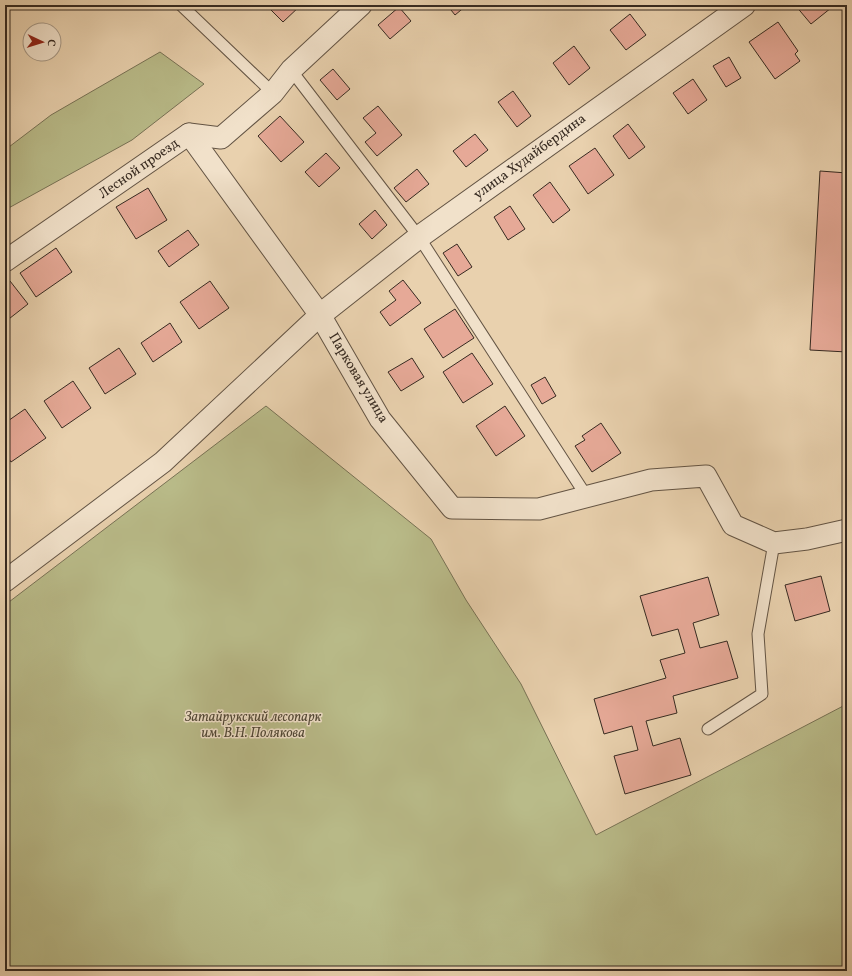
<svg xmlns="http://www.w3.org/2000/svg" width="852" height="976" font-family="Vollkorn,serif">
	<rect width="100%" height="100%" fill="#e9d1ae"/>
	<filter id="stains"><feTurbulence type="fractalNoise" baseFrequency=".005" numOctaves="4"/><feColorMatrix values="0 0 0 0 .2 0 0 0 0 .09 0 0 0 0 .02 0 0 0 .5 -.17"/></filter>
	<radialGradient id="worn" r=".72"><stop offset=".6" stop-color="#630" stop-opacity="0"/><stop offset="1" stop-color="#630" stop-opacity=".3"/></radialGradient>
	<g fill="#b9bb89" stroke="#787255">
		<path d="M160,52L204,84L132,140L5,210V150L51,115Z"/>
		<path d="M266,406L431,539L466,600L521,684L596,835L847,704V971H5V605Z"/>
	</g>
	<g fill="#e6a997" stroke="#362a21">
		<path d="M266,5H301L283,22Z"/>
		<path d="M447,5H467L455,15Z"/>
		<path d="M795,5H828L831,8L811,24Z"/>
		<path d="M399,7L411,21L390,39L378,25Z"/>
		<path d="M630,14L646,35L626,50L610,30Z"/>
		<path d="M778,22L798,51L795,54L800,61L775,79L749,42Z"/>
		<path d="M574,46L590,68L569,85L553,63Z"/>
		<path d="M729,57L741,78L726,87L713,66Z"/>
		<path d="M333,69L350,89L337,100L320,80Z"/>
		<path d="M693,79L707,100L688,114L673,93Z"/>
		<path d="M513,91L531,116L517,127L498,102Z"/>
		<path d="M378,106L402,135L377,156L365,142L376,133L363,118Z"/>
		<path d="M280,116L304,142L281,162L258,136Z"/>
		<path d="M628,124L645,147L629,159L613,136Z"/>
		<path d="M475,134L488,150L466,167L453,151Z"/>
		<path d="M595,148L614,175L588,194L569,166Z"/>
		<path d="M326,153L340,168L319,187L305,172Z"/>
		<path d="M417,169L429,184L406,202L394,188Z"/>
		<path d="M820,171L847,173V352L810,350Z"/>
		<path d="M550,182L570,210L553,223L533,195Z"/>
		<path d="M148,188L167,220L136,239L116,207Z"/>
		<path d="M510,206L525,229L508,240L494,217Z"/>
		<path d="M375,210L387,225L372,239L359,224Z"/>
		<path d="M188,230L199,245L169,267L158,251Z"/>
		<path d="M457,244L472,267L458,276L443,253Z"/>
		<path d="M56,248L72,272L36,297L20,273Z"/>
		<path d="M403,280L421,303L390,326L380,312L396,300L389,291Z"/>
		<path d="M10,281L28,304L5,322V285Z"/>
		<path d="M210,281L229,308L199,329L180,302Z"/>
		<path d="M455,309L474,338L443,358L424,329Z"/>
		<path d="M170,323L182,342L153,362L141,343Z"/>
		<path d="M119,348L136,374L105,394L89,368Z"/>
		<path d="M472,353L493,384L463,403L443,372Z"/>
		<path d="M412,358L424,377L401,391L388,372Z"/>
		<path d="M545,377L556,396L542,404L531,385Z"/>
		<path d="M73,381L91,408L62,428L44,401Z"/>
		<path d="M505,406L525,436L496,456L476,426Z"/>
		<path d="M25,409L46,438L11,462L5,453V423Z"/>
		<path d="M601,423L621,453L592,472L575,446L585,440L582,436Z"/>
		<path d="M821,576L830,611L795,621L785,585Z"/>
		<path d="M708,577L719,615L693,623L700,648L727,641L738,678L673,696L677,713L646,721L653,746L680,738L691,775L625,794L614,756L638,750L632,726L604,734L594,699L666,678L660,660L685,653L678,629L652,636L640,596Z"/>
	</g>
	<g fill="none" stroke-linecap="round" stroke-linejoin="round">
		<defs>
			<g id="service">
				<path d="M181,5L273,93"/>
				<path d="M291,70L419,237L587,497"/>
				<path d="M708,729L762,694L758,634L774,543"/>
			</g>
			<g id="minor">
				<path d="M189,134L320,315L380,419L452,508L539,509L651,480L706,476L733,525L774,543L807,539L847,530"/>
				<path d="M5,261L189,134L221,138L273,93L291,70L361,5"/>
				<path d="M5,581L163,462L320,315"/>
			</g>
			<path id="tertiary" d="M320,315L419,237L744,5"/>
		</defs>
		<use href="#service" stroke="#635444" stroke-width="13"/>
		<use href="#minor" stroke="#635444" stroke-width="23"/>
		<use href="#tertiary" stroke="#635444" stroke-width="24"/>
		<use href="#service" stroke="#f1e1ca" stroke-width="11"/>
		<use href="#minor" stroke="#f1e1ca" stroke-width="21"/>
		<use href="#tertiary" stroke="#f1e1ca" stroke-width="22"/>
	</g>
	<g text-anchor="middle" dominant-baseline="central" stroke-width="3" stroke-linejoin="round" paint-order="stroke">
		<g font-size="14" fill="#362a21" stroke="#f1e1ca">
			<text transform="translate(530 157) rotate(-36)">улица Худайбердина</text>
			<text transform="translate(139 169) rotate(-35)">Лесной проезд</text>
			<text transform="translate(358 378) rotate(59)">Парковая улица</text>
		</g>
		<g font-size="14" font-style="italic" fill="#504736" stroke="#f1e1ca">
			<text x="253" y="717">Затайрукский лесопарк<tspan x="253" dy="16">им. В.Н. Полякова</tspan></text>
		</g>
	</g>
	<rect width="852" height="976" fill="none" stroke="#e9d1ae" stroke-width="20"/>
	<rect x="6" y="6" width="840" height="964" fill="none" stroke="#362a21" stroke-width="2"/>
	<rect x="10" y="10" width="832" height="956" fill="none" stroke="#362a21"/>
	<g transform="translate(42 42) rotate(94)"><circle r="19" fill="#f1e1ca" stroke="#a69886"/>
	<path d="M0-3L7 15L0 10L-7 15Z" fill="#8f2418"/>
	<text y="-6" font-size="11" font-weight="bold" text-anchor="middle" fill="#362a21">С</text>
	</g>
	<rect width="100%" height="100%" filter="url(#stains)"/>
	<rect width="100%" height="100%" fill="url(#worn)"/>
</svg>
